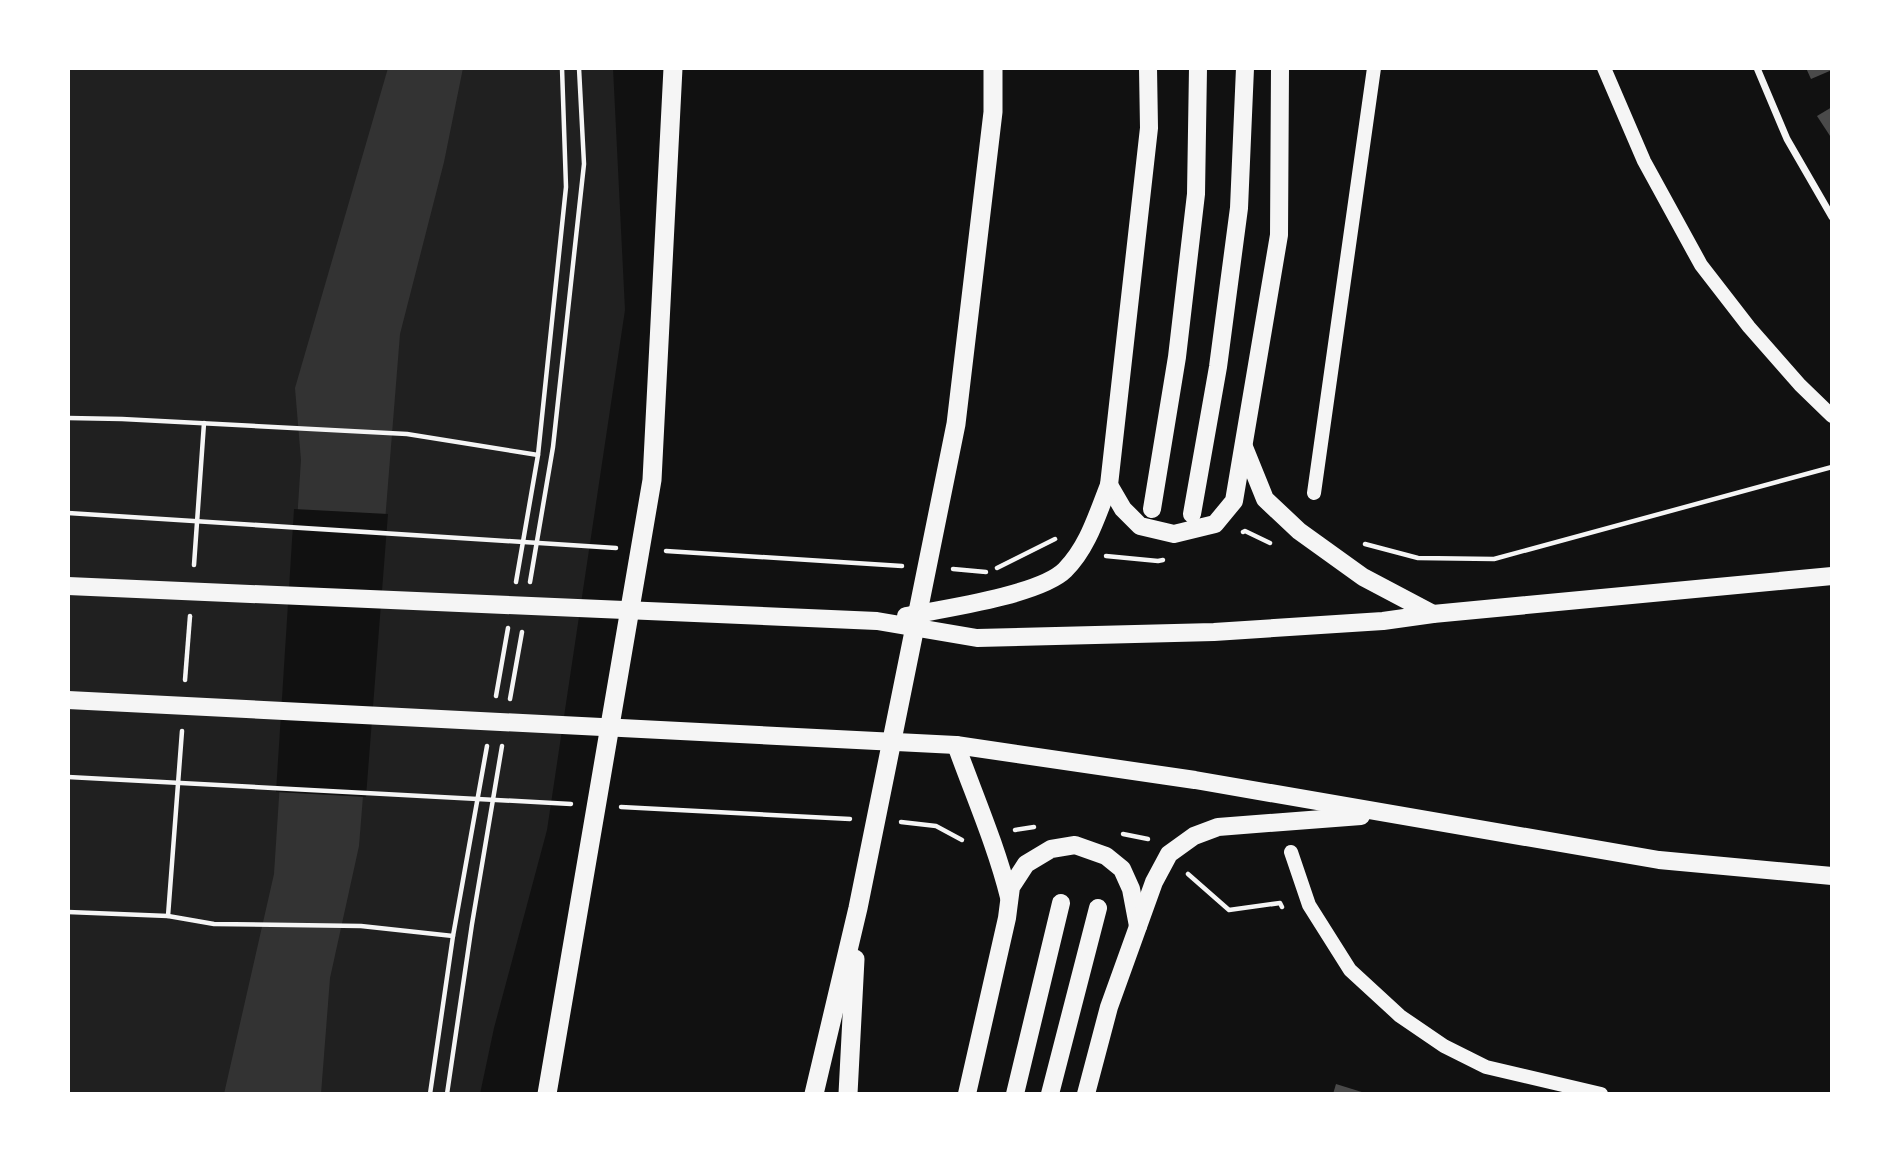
<svg xmlns="http://www.w3.org/2000/svg" width="1900" height="1162" font-family="'Work Sans',sans-serif">
	<rect width="100%" height="100%" fill="#111"/>
	<path fill="#202020" d="M68,68H613L625,310L547,830L494,1028L480,1094H68Z"/>
	<path fill="#333" d="M388,68H463L444,162L400,334L359,846L330,978L321,1094H224L274,874L301,460L295,388Z"/>
	<path fill="#111" d="M294,509L388,514L366,797L276,792Z"/>
	<g fill="#4a4a4a">
		<path d="M1806,68H1832V70L1811,79Z"/>
		<path d="M1832,107V139L1817,116Z"/>
		<path d="M1336,1084L1365,1093V1094H1333Z"/>
	</g>
	<g fill="none" stroke-linecap="round" stroke-linejoin="round">
		<g stroke="#f5f5f5" stroke-width="4.5">
			<path d="M68,418L122,419L407,434L538,455"/>
			<path d="M68,513L616,548"/>
			<path d="M1243,532L1245,531L1270,543"/>
			<path d="M1365,544L1418,558L1494,559L1832,467"/>
			<path d="M666,551L902,566"/>
			<path d="M1106,556L1158,561L1163,560"/>
			<path d="M194,565L204,423"/>
			<path d="M997,568L1055,539"/>
			<path d="M953,569L986,572"/>
			<path d="M516,582L538,455L566,187L562,68"/>
			<path d="M530,582L553,447L584,164L579,68"/>
			<path d="M185,680L190,616"/>
			<path d="M496,696L508,628"/>
			<path d="M510,699L522,632"/>
			<path d="M68,777L571,804"/>
			<path d="M621,807L850,819"/>
			<path d="M901,822L936,826L962,840"/>
			<path d="M1015,830L1034,827"/>
			<path d="M1123,834L1148,839"/>
			<path d="M1188,874L1229,910L1280,903L1282,907"/>
			<path d="M68,912L168,916L182,731"/>
			<path d="M168,916L214,924L361,926L453,936"/>
			<path d="M430,1094L453,936L487,746"/>
			<path d="M447,1094L472,924L502,746"/>
		</g>
		<path stroke="#f5f5f5" stroke-width="7" d="M1757,68L1787,139L1832,217"/>
		<g stroke="#f5f5f5" stroke-width="14">
			<path d="M1604,68L1644,161L1701,265L1749,327L1800,385L1832,416"/>
			<path d="M1314,493L1374,68"/>
			<path d="M1291,852L1309,905L1350,970L1400,1016L1444,1046L1486,1067L1601,1094"/>
		</g>
		<g stroke="#f5f5f5" stroke-width="18">
			<path d="M1244,447L1265,499L1299,531L1363,577L1433,614"/>
			<path d="M1109,485L1123,509L1140,526L1174,534L1215,524L1234,501L1279,235L1280,68"/>
			<path d="M1152,509L1177,357L1196,194L1198,68"/>
			<path d="M1192,514L1218,367L1239,208L1245,68"/>
			<path d="M68,586L877,621L977,638L1214,632L1383,621L1433,614L1832,576"/>
			<path d="M906,616C942,609 1040,595 1065,570C1088,547 1097,515 1109,485L1149,128L1148,68"/>
			<path d="M68,700L956,745L1195,780L1659,860L1832,876"/>
			<path d="M956,745C974,795 996,845 1009,897"/>
			<path d="M967,1094L1007,918L1011,887L1026,864L1051,849L1075,845L1106,856L1122,869L1131,889L1138,926"/>
			<path d="M1015,1094L1061,903"/>
			<path d="M1050,1094L1098,908"/>
			<path d="M1086,1094L1109,1007L1154,882L1169,854L1194,836L1218,827L1361,816"/>
		</g>
		<g stroke="#f5f5f5" stroke-width="19">
			<path d="M547,1094L652,480L673,68"/>
			<path d="M814,1094L858,908L956,424L993,112V68"/>
			<path d="M848,1094L855,959"/>
		</g>
	</g>
	<rect width="1900" height="1162" fill="none" stroke="#ffffff" stroke-width="140"/>
</svg>
